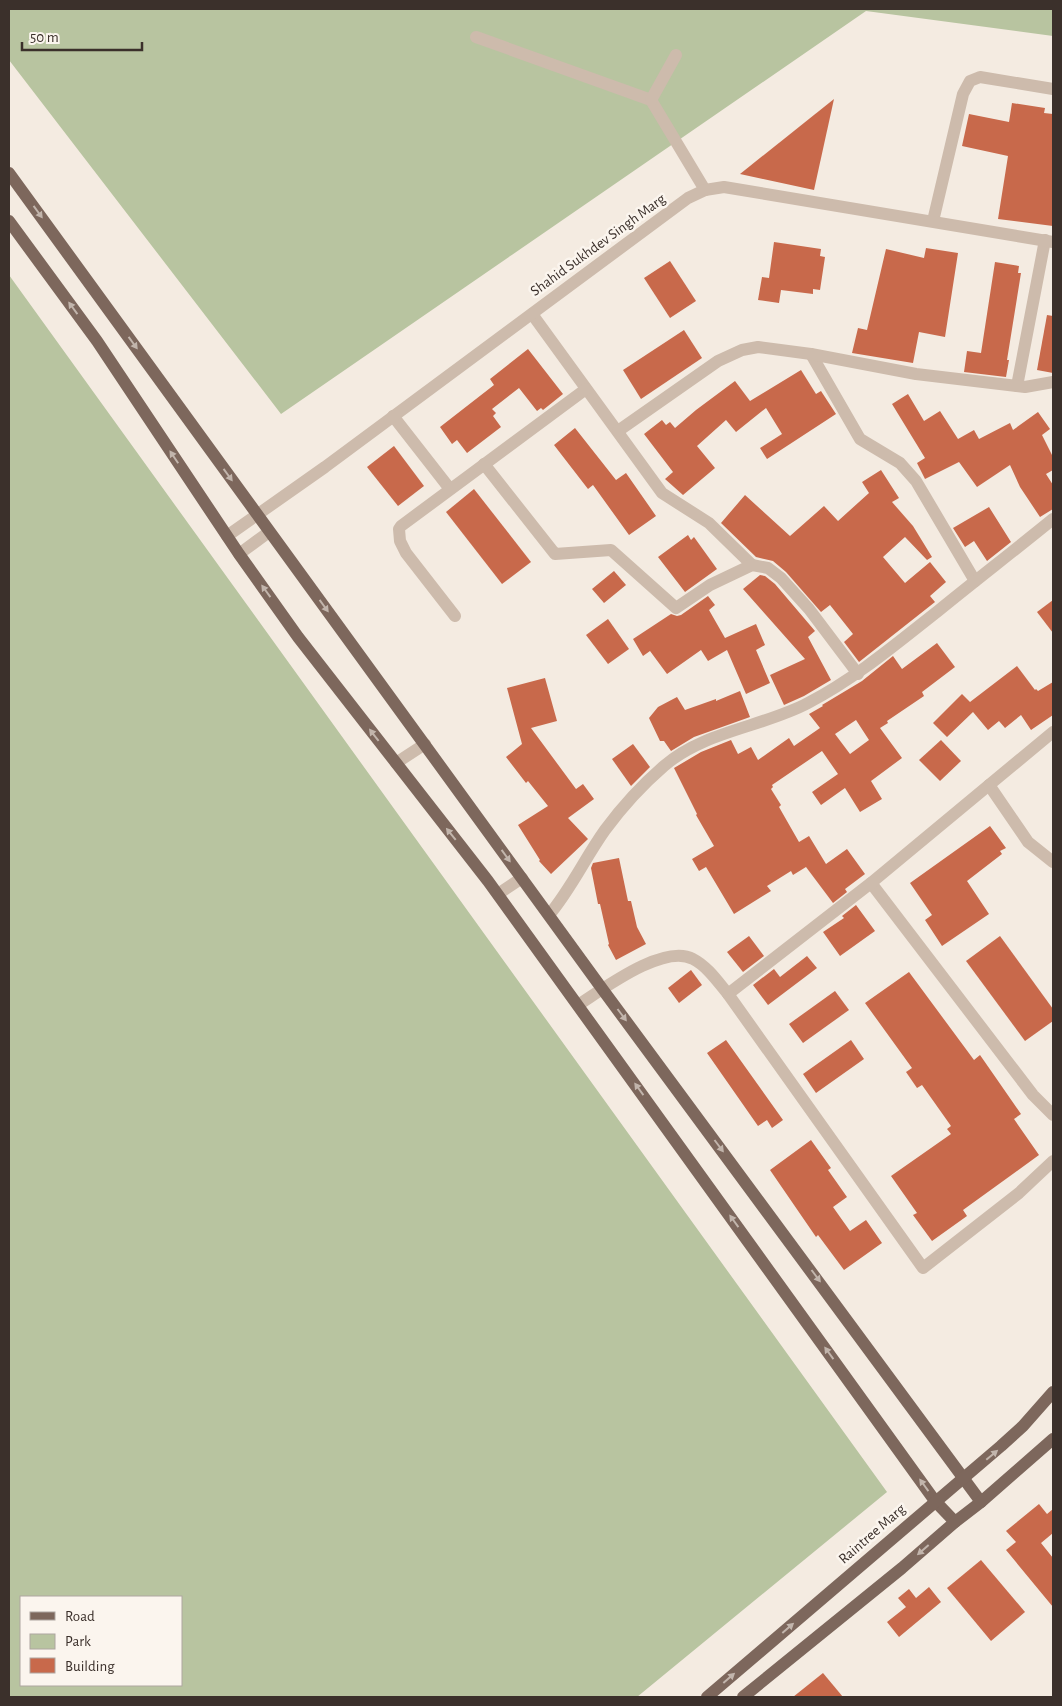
<svg xmlns="http://www.w3.org/2000/svg" width="1062" height="1706" font-family="'Alegreya Sans',sans-serif">
	<rect width="100%" height="100%" fill="#f4ebe1"/>
	<g fill="#b8c4a0" fill-rule="evenodd">
		<path d="M9,9H1053V36L866,11L281,414L9,60Z"/>
		<path d="M9,275L887,1492L637,1697H9ZM21,1597H181V1685H21Z"/>
	</g>
	<g fill="#c8694b" fill-rule="evenodd">
		<path d="M834,99L814,190L740,174Z"/>
		<path d="M1012,103L1045,108L1044,113L1053,114V226L998,219L1008,156L962,146L969,114L1009,122Z"/>
		<path d="M774,242L821,249L820,256L825,257L820,290L813,289V294L781,290L779,303L758,300L762,277L769,278Z"/>
		<path d="M926,248L958,253L945,337L919,332L913,363L852,353L858,328L867,330L886,249L924,258Z"/>
		<path d="M670,261L696,301L670,318L644,278Z"/>
		<path d="M995,262L1019,266L1018,273H1021L1007,360H1009L1006,377L964,372L967,351L981,353Z"/>
		<path d="M1047,315L1053,316V373L1037,370Z"/>
		<path d="M684,330L702,358L641,399L623,370Z"/>
		<path d="M528,349L563,394L543,410L541,408L537,411L519,388L492,409L496,413L493,416L501,427L467,453L457,440L452,444L440,427L494,385L490,379Z"/>
		<path d="M801,370L816,394L821,391L836,414L767,459L760,448L782,434L766,408L736,432L726,420L697,446L715,468L683,495L665,479L673,472L644,434L662,420L666,425L670,422L675,428L696,410L735,381L750,401Z"/>
		<path d="M908,394L924,421L940,411L958,439L974,430L979,439L1010,423L1013,430L1038,412L1050,429L1042,435L1053,457V470L1046,474L1053,485V509L1040,517L1020,487L1010,465L977,487L959,462L925,479L917,463L925,458L892,404Z"/>
		<path d="M575,428L616,480L626,473L656,516L629,535L593,485L588,489L554,445Z"/>
		<path d="M394,446L424,486L398,506L367,467Z"/>
		<path d="M881,470L899,498L892,502L913,526L932,557L927,560L905,537L883,557L905,583L930,562L946,582L930,596L935,602L859,662L844,642L853,634L830,605L821,612L786,572L773,561L756,557L721,523L745,495L790,536L824,506L838,521L869,493L862,482Z"/>
		<path d="M474,489L531,562L502,584L446,512Z"/>
		<path d="M989,507L1011,542L987,561L974,541L965,547L953,528Z"/>
		<path d="M688,535L691,540L694,537L717,569L685,592L658,557Z"/>
		<path d="M614,571L626,585L604,603L592,589Z"/>
		<path d="M760,575L765,576L775,584L815,631L808,637L831,680L804,696L784,705L770,675L805,659L743,589Z"/>
		<path d="M708,596L715,605L709,610L725,638L756,624L765,645L756,650L770,683L746,694L727,650L708,661L701,650L667,674L650,651L643,656L633,639L671,614L677,616L681,615Z"/>
		<path d="M1053,600V633L1037,612Z"/>
		<path d="M608,619L629,649L608,664L586,635Z"/>
		<path d="M937,643L955,667L922,692L924,696L887,721L888,723L880,728L902,758L871,781L882,799L860,812L845,788L821,805L812,792L838,774L822,751L772,785L773,787L771,789L781,805L779,807L799,842L809,836L826,864L847,849L865,874L845,889L847,892L833,903L806,867L793,875L791,871L767,886L771,891L734,914L706,867L699,871L692,859L714,846L696,815L697,814L674,768L701,752L731,740L738,754L751,747L758,760L789,738L794,746L820,728L809,714L823,706L822,705L862,681L893,656L902,669ZM856,720L869,740L850,754L835,734Z"/>
		<path d="M1017,666L1035,690L1036,689L1038,691L1053,682V715L1031,730L1021,715L1005,728L999,721L988,730L973,712L947,737L933,723L962,694L970,702Z"/>
		<path d="M545,678L557,721L531,728L576,789L583,784L594,799L568,818L588,839L551,874L539,861L540,860L518,825L548,806L528,781L526,783L506,757L522,744L507,688Z"/>
		<path d="M740,691L750,717L694,737L671,751L664,741H660L649,718L658,707L677,697L685,710L716,699V701Z"/>
		<path d="M941,740L961,761L940,781L919,760Z"/>
		<path d="M633,744L650,767L631,786L612,759Z"/>
		<path d="M990,826L1006,848L1000,851L1002,854L967,881L989,914L942,946L925,920L932,915L910,883Z"/>
		<path d="M619,858L628,901H631L637,927L646,944L616,960L608,945L609,944L600,904H598L591,868L593,863Z"/>
		<path d="M856,905L875,931L840,956L823,932L844,918L842,916Z"/>
		<path d="M749,936L764,956L743,972L727,952Z"/>
		<path d="M1000,936L1053,1009V1021L1025,1041L966,961Z"/>
		<path d="M807,956L817,968L768,1005L753,985L774,969L780,977Z"/>
		<path d="M691,970L702,985L679,1003L668,988Z"/>
		<path d="M909,972L974,1060L980,1055L996,1078L1021,1114L1014,1119L1039,1155L963,1210L967,1216L932,1241L913,1215L917,1213L891,1176L951,1134L947,1129L951,1126L922,1085L917,1088L906,1072L912,1068L865,1003Z"/>
		<path d="M835,991L849,1010L803,1043L789,1024Z"/>
		<path d="M726,1040L783,1120L772,1128L767,1120L758,1126L707,1053Z"/>
		<path d="M851,1040L864,1059L816,1093L803,1074Z"/>
		<path d="M811,1140L831,1168L828,1170L847,1197L833,1207L850,1231L866,1220L882,1243L844,1270L818,1235L816,1237L770,1170Z"/>
		<path d="M1039,1504L1047,1514L1053,1509V1533L1041,1543L1053,1558V1607L1006,1550L1016,1542L1006,1531Z"/>
		<path d="M981,1560L1025,1612L991,1641L947,1588Z"/>
		<path d="M929,1587L941,1602L899,1637L887,1622L906,1607L898,1598L909,1589L916,1598Z"/>
		<path d="M823,1673L843,1697H793Z"/>
	</g>
	<g fill="none" stroke-linecap="round" stroke-linejoin="round">
		<g stroke="#cdbbac" stroke-width="12">
			<path d="M476,37L651,100L705,190"/>
			<path d="M651,100L676,55"/>
			<path d="M933,221L963,94L970,81L980,77L1053,89"/>
			<path d="M532,314L662,493L709,523L752,565"/>
			<path d="M811,354L860,439L900,463L916,481L975,581"/>
			<path d="M1017,386L1045,240"/>
			<path d="M393,416L450,489"/>
			<path d="M618,431L718,361L742,350L758,347L811,354L916,374L1025,387L1053,382"/>
			<path d="M484,464L555,554L611,550L676,608L710,585L752,565L768,568L781,578L809,609L858,674"/>
			<path d="M227,536L325,467L688,198L705,190L724,187L1053,242"/>
			<path d="M239,554L269,532"/>
			<path d="M455,616L406,553L400,541L399,529L401,526L586,389"/>
			<path d="M396,763L425,744"/>
			<path d="M989,785L1028,842L1053,862"/>
			<path d="M871,883L1033,1095L1053,1115"/>
			<path d="M498,894L522,878"/>
			<path d="M549,915C571,889 585,858 605,830C622,807 642,785 664,766C704,731 763,727 808,703C856,678 896,644 938,611C976,580 1015,550 1053,519"/>
			<path d="M728,994L871,883L1053,732"/>
			<path d="M578,1005C603,989 664,943 693,959C707,966 718,982 728,994L923,1268L1019,1193L1053,1161"/>
		</g>
		<g stroke="#7d675c" stroke-width="12">
			<path d="M9,173L603,990L981,1502"/>
			<path d="M9,221L97,341L239,554L298,637L488,881L935,1501L955,1522"/>
			<path d="M707,1697L1001,1446L1023,1426L1053,1392"/>
			<path d="M743,1697L902,1568L955,1522L981,1502L1053,1439"/>
		</g>
	</g>
	<defs><path id="oneway-solid" d="M-6-.8H1V-3.2L6.5 0L1 3.2V.8H-6Z" transform="scale(1.25)"/></defs>
	<g fill="#c2b5ac">
		<use href="#oneway-solid" transform="translate(38 212) rotate(54)"/>
		<use href="#oneway-solid" transform="translate(73 308) rotate(-126)"/>
		<use href="#oneway-solid" transform="translate(133 343) rotate(54)"/>
		<use href="#oneway-solid" transform="translate(174 457) rotate(-124)"/>
		<use href="#oneway-solid" transform="translate(228 475) rotate(54)"/>
		<use href="#oneway-solid" transform="translate(266 591) rotate(-126)"/>
		<use href="#oneway-solid" transform="translate(324 606) rotate(54)"/>
		<use href="#oneway-solid" transform="translate(374 735) rotate(-128)"/>
		<use href="#oneway-solid" transform="translate(451 834) rotate(-129)"/>
		<use href="#oneway-solid" transform="translate(506 856) rotate(54)"/>
		<use href="#oneway-solid" transform="translate(622 1015) rotate(53)"/>
		<use href="#oneway-solid" transform="translate(639 1089) rotate(-126)"/>
		<use href="#oneway-solid" transform="translate(719 1146) rotate(53)"/>
		<use href="#oneway-solid" transform="translate(734 1221) rotate(-126)"/>
		<use href="#oneway-solid" transform="translate(816 1276) rotate(53)"/>
		<use href="#oneway-solid" transform="translate(829 1353) rotate(-126)"/>
		<use href="#oneway-solid" transform="translate(992 1455) rotate(-40)"/>
		<use href="#oneway-solid" transform="translate(924 1485) rotate(-126)"/>
		<use href="#oneway-solid" transform="translate(923 1550) rotate(139)"/>
		<use href="#oneway-solid" transform="translate(788 1628) rotate(-41)"/>
		<use href="#oneway-solid" transform="translate(729 1678) rotate(-41)"/>
	</g>
	<g text-anchor="middle" dominant-baseline="central" stroke-width="5" stroke-linejoin="round" paint-order="stroke">
		<g font-size="15" fill="#3b302b" stroke="#fbf5ee">
			<text transform="translate(598 245) rotate(-36)">Shahid Sukhdev Singh Marg</text>
			<text transform="translate(872 1534) rotate(-41)">Raintree Marg</text>
		</g>
	</g>
	<rect width="1062" height="1706" fill="none" stroke="#3b302b" stroke-width="20"/>
	<rect x="20" y="1596" width="162" height="90" fill="#fbf5ee" stroke="#aea6a0"/>
	<rect x="30" y="1612" width="25" height="8" fill="#7d675c" stroke="#aea6a0"/>
	<text x="65" y="1621" font-size="15" fill="#3b302b">Road</text>
	<rect x="30" y="1634" width="25" height="15" fill="#b8c4a0" stroke="#aea6a0"/>
	<text x="65" y="1646" font-size="15" fill="#3b302b">Park</text>
	<rect x="30" y="1658" width="25" height="15" fill="#c8694b" stroke="#aea6a0"/>
	<text x="65" y="1671" font-size="15" fill="#3b302b">Building</text>
	<path d="M22 42v8h120v-8" fill="none" stroke="#3b302b" stroke-width="2.5"/>
	<text x="30" y="42" font-size="15" fill="#3b302b" stroke="#fbf5ee" stroke-width="4" paint-order="stroke">50 m</text>
</svg>
